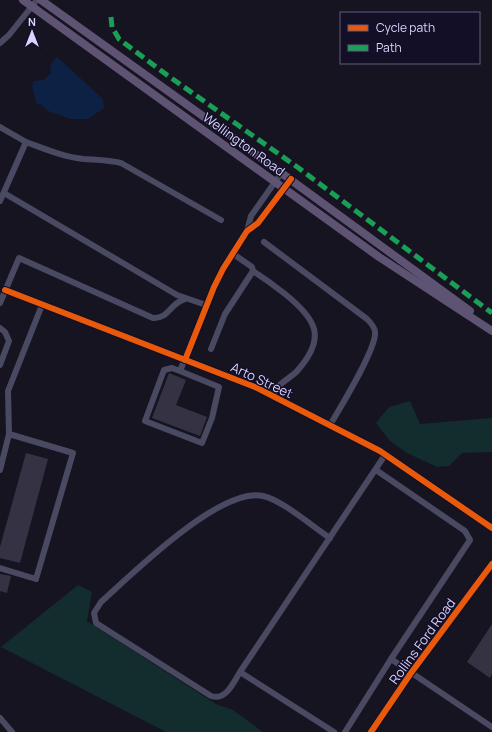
<svg xmlns="http://www.w3.org/2000/svg" width="492" height="732" font-family="Manrope,sans-serif">
	<rect width="100%" height="100%" fill="#161421"/>
	<g fill="#132c2d">
		<path d="M410,401L420,424L492,418V452L462,453L449,466L437,467L407,453L390,441L376,423L389,407Z"/>
		<path d="M78,585L92,592L87,621L216,704L233,710L263,732H166L1,647Z"/>
	</g>
	<path fill="#0d2144" d="M57,57L103,99L104,108L88,119H71L48,111L42,105L36,103L32,85L34,81L44,80L51,73L50,66Z"/>
	<g fill="#343243">
		<path d="M169,373L186,380L176,405L207,417L200,436L152,418Z"/>
		<path d="M26,453L48,459L20,563L0,558V547Z"/>
		<path d="M0,574L11,576L7,593L0,591Z"/>
		<path d="M492,624V674L490,678L467,662Z"/>
	</g>
	<g fill="none" stroke-linecap="round" stroke-linejoin="round">
		<g stroke="#4a4962" stroke-width="6">
			<path d="M0,43L9,35L37,0"/>
			<path d="M0,127L26,142L0,201"/>
			<path d="M26,142C45,149 64,157 84,159C97,160 108,160 121,163L221,220"/>
			<path d="M4,193L177,295L206,305"/>
			<path d="M247,231L251,216L282,172"/>
			<path d="M264,242L367,319C370,322 375,327 375,332C377,348 340,408 330,425"/>
			<path d="M253,271C264,278 275,286 285,294C316,319 327,337 298,370C293,376 286,379 281,384C277,387 275,392 272,396"/>
			<path d="M5,290L255,387L380,451L492,528"/>
			<path d="M0,303L19,258L153,318C169,319 170,303 185,299"/>
			<path d="M0,328L5,332L9,341L0,365"/>
			<path d="M211,349L225,314L253,271L252,267L232,253"/>
			<path d="M180,371L172,368L164,370L145,421L202,443L212,418L219,387L180,371L214,287L223,269L247,231L258,223L291,179"/>
			<path d="M0,470L9,434L8,391L42,305"/>
			<path d="M0,568L36,579L73,453L9,434"/>
			<path d="M391,659L492,727"/>
			<path d="M240,672C233,683 226,701 211,696L96,623L94,613L101,602C132,574 221,486 263,496C282,500 313,527 330,538"/>
			<path d="M0,718L12,732"/>
			<path d="M334,732L240,672L385,455"/>
			<path d="M345,732L391,659L470,540L465,531L376,470"/>
			<path d="M371,732L411,673L492,564"/>
		</g>
		<g stroke="#5e5373" stroke-width="8">
			<path d="M23,0L379,257L492,331"/>
			<path d="M41,0L239,142L470,311"/>
		</g>
		<path stroke="#1a9f57" stroke-width="5" stroke-dasharray="10 5" stroke-linecap="butt" d="M111,17L112,27L119,39L167,75L300,169L492,313"/>
		<defs>
			<g id="cycleway">
				<path d="M5,290L255,387L380,451L492,528"/>
				<path d="M185,360L214,287L223,269L247,231L258,223L291,179"/>
				<path d="M371,732L411,673L492,564"/>
			</g>
		</defs>
		<use href="#cycleway" stroke="#130f26" stroke-width="8"/>
		<use href="#cycleway" stroke="#e8590c" stroke-width="6"/>
	</g>
	<g text-anchor="middle" dominant-baseline="central" stroke-width="3" stroke-linejoin="round" paint-order="stroke">
		<g font-size="13" fill="#d9d4ff" stroke="#130f26">
			<text transform="translate(244 144) rotate(36)">Wellington Road</text>
			<text transform="translate(262 380) rotate(25)">Arto Street</text>
			<text transform="translate(422 641) rotate(-54)">Rollins Ford Road</text>
		</g>
	</g>
	<rect x="340" y="12" width="140" height="52" fill="#130f26" stroke="#625e7d"/>
	<rect x="348" y="25" width="20" height="6" fill="#e8590c" stroke="#625e7d"/>
	<text x="376" y="32" font-size="12" fill="#d9d4ff">Cycle path</text>
	<rect x="348" y="45" width="20" height="6" fill="#1a9f57" stroke="#625e7d"/>
	<text x="376" y="52" font-size="12" fill="#d9d4ff">Path</text>
	<g transform="translate(32 32)" stroke="#130f26" stroke-width="3" paint-order="stroke">
	<path d="M0-3L7 15L0 10L-7 15Z" fill="#d9d4ff"/>
	<text y="-6" font-size="11" font-weight="bold" text-anchor="middle" fill="#d9d4ff">N</text>
	</g>
</svg>
